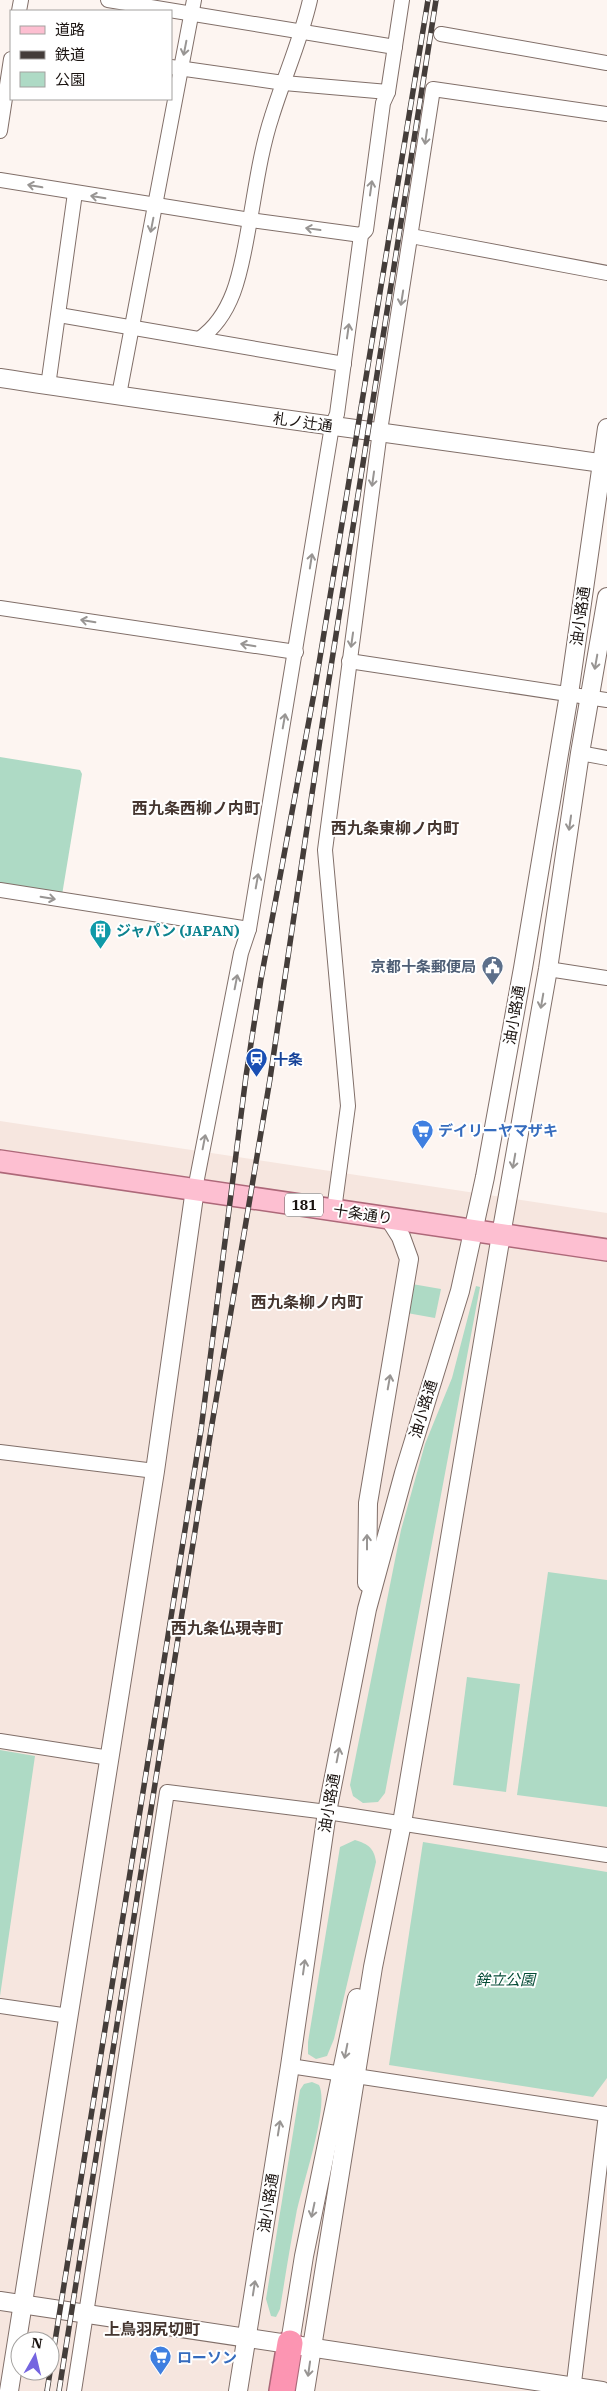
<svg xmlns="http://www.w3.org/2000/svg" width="607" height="2391" font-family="'IBM Plex Serif','Noto Sans JP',serif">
	<rect width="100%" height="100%" fill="#fdf5f1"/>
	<path fill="#f6e6df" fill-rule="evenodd" d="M0,1121L607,1213V2391H0ZM20,2341H50V2371H20Z"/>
	<g fill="#aedac5">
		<path d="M0,757L80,770L82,774L62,895L0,885Z"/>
		<path d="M412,1284L441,1289L435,1318L407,1313Z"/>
		<path d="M476,1286L480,1287L385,1793L378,1802L363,1803L353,1796L350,1785L401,1530L425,1444L452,1378Z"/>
		<path d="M548,1572L607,1580V1807L517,1795Z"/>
		<path d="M467,1677L520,1684L506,1792L453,1785Z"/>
		<path d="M0,1750L35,1756L0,1996Z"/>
		<path d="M355,1840C368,1844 374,1848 376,1862L334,2039L327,2056L316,2059L308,2054V2042L340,1847Z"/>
		<path d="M423,1842L607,1872V2078L593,2097L389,2065Z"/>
		<path d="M312,2082L319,2085C330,2106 301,2188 296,2215C290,2246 285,2278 280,2309L276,2317L271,2316L266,2299L300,2090L304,2084Z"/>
	</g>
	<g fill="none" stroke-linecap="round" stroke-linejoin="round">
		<defs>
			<g id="minor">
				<path d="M108,0L395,47"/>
				<path d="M19,11L21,0"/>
				<path d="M441,34L607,63"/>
				<path d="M171,67L284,83L388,92"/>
				<path d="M0,131L11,59"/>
				<path d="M0,180L250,220L361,235"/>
				<path d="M411,236L607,273"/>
				<path d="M59,315L344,364"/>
				<path d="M199,339C237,313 242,262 250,220C256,186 261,149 272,116C284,77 301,40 310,0"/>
				<path d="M48,386L75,193"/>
				<path d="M119,395L194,0"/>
				<path d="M0,608L296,652"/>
				<path d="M349,661L607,700"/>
				<path d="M580,753L607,758"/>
				<path d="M0,890L249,929"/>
				<path d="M548,969L607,978"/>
				<path d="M195,1189L241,953L249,929L332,426L337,414L361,235L366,230L383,103L388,92L402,0"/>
				<path d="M334,1210L348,1106L325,850L380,431L433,89L607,114"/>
				<path d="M0,1452L155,1471"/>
				<path d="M0,1741L110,1758"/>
				<path d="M0,2006L69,2016"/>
				<path d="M290,2066L606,2114L573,2391"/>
				<path d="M74,2391L167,1792L327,1812L607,1855"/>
			</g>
			<g id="tertiary">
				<path d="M0,378C202,409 405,435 607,464"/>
				<path d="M367,1583L368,1503L409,1259L401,1237L389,1218"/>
				<path d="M0,2301L602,2391"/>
				<path d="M290,2343L304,2256L357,1998"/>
				<path d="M9,2391L155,1471L195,1189"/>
				<path d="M238,2391L290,2066L327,1812L367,1609L404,1473L460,1291L485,1177L523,968L569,694L607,428"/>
				<path d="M305,2391L373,1967L402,1823L501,1235L548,969L580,753L607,597"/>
			</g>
			<path id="primary" d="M0,1161L607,1250"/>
			<path id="motorway" d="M282,2391L290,2343"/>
		</defs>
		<use href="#minor" stroke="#816f69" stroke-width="16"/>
		<use href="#tertiary" stroke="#816f69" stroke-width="20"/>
		<use href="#primary" stroke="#ad6879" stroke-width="24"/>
		<use href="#motorway" stroke="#ad6879" stroke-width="28"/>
		<use href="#minor" stroke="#fff" stroke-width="14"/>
		<use href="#tertiary" stroke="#fff" stroke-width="18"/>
		<use href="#primary" stroke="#fdbfd1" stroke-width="21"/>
		<use href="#motorway" stroke="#fc95b2" stroke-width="25"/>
		<defs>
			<g id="rail">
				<path d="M47,2391L201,1430L246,1076L261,979L315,688L428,0"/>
				<path d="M59,2391L211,1430L270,1079L327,692L436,0"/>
			</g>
		</defs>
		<use href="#rail" stroke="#443d3a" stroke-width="5.5"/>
		<use href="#rail" stroke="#fff" stroke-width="4" stroke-dasharray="11" stroke-linecap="butt"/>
	</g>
	<defs><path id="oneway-shaft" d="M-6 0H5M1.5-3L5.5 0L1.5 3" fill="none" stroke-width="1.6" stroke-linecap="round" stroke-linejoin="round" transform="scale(1.25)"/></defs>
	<g stroke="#989593">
		<use href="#oneway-shaft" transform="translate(185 48) rotate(101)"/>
		<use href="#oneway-shaft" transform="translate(426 137) rotate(98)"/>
		<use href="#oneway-shaft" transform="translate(35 186) rotate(-170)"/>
		<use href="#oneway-shaft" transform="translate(371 188) rotate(-82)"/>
		<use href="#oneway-shaft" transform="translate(98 197) rotate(-171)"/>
		<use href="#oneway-shaft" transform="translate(152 225) rotate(101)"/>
		<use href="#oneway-shaft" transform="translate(313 229) rotate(-172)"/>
		<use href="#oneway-shaft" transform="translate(402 298) rotate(99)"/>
		<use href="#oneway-shaft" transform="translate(348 331) rotate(-82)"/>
		<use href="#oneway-shaft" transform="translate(373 479) rotate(98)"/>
		<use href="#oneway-shaft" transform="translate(311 561) rotate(-81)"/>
		<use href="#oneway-shaft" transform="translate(88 621) rotate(-171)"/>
		<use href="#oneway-shaft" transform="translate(352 640) rotate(98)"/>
		<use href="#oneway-shaft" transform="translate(248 645) rotate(-171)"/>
		<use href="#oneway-shaft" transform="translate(596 662) rotate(100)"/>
		<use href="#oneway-shaft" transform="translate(284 721) rotate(-80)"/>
		<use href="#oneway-shaft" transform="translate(570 823) rotate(98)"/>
		<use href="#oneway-shaft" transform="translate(257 881) rotate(-80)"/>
		<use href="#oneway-shaft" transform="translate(48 898) rotate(9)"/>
		<use href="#oneway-shaft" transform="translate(236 982) rotate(-79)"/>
		<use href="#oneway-shaft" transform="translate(542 1001) rotate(100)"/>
		<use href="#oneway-shaft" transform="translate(204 1142) rotate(-79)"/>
		<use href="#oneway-shaft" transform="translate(514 1161) rotate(100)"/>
		<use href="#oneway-shaft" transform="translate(389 1382) rotate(-80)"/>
		<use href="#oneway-shaft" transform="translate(367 1542) rotate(-90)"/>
		<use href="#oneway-shaft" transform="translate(338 1755) rotate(-79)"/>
		<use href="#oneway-shaft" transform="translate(304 1967) rotate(-82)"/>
		<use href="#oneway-shaft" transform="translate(346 2051) rotate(101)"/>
		<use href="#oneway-shaft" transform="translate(279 2128) rotate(-81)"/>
		<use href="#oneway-shaft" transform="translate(313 2210) rotate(102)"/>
		<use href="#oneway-shaft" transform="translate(254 2288) rotate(-81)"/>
		<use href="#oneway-shaft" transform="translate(309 2369) rotate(98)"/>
	</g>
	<defs>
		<symbol id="building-pin" viewBox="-11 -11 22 30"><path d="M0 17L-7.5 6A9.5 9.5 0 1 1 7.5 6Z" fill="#0f9aa8" stroke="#fff"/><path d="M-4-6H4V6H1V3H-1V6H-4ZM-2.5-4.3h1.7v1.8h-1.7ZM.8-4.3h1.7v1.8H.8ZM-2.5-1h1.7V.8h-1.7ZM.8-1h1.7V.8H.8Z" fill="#fff"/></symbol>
		<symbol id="civic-pin" viewBox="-11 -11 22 30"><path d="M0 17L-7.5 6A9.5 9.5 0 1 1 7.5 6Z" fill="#5c6f8a" stroke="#fff"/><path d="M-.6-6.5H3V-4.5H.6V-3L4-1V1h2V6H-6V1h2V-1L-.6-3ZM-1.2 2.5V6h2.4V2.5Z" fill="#fff"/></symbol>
		<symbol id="station-pin" viewBox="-11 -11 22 30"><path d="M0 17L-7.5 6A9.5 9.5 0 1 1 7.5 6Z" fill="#1a4fb4" stroke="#fff"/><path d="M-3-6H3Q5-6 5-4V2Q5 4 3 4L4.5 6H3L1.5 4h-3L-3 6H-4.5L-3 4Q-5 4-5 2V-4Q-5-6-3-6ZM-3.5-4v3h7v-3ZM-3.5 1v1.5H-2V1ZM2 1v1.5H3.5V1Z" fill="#fff"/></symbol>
		<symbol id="supermarket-pin" viewBox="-11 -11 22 30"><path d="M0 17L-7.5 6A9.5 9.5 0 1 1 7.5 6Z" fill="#3f7fe0" stroke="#fff"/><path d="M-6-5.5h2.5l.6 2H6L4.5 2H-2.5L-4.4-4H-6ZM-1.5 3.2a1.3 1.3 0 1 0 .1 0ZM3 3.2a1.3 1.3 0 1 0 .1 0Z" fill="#fff"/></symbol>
	</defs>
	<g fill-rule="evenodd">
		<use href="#building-pin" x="88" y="918" width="25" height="34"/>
		<use href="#civic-pin" x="480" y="954" width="25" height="34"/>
		<use href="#station-pin" x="244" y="1046" width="25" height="34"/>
		<use href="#supermarket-pin" x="410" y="1118" width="25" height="34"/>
		<use href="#supermarket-pin" x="148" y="2344" width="25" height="34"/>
	</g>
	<g text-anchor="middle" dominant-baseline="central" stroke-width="4" stroke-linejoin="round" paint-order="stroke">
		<rect fill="#fff" stroke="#5f5a58" stroke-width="1" x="285" y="1193.5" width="38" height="23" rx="4"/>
		<g font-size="14" font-weight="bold" fill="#1a1310">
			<text x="304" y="1205">181</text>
		</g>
		<g font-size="15" fill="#1a1310" stroke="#fff">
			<text transform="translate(303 422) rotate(8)">札ノ辻通</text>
			<text transform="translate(580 616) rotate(-82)">油小路通</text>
			<text transform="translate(514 1015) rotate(-80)">油小路通</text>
			<text transform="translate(363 1214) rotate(8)">十条通り</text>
			<text transform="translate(423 1409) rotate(-73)">油小路通</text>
			<text transform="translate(329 1803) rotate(-80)">油小路通</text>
			<text transform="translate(268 2203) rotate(-81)">油小路通</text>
		</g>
		<g font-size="15" font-weight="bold" fill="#0d838f" stroke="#fff" text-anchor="start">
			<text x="116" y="930">ジャパン (JAPAN)</text>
		</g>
		<g font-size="15" font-weight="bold" fill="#4e5e75" stroke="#fff" text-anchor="end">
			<text x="476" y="966">京都十条郵便局</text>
		</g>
		<g font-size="15" font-weight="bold" fill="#164399" stroke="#fff" text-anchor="start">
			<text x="273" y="1059">十条</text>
		</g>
		<g font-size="15" font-weight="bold" fill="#366cbe" stroke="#fff" text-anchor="start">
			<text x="438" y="1130">デイリーヤマザキ</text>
			<text x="177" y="2357">ローソン</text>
		</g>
		<g font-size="15" font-style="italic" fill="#054c36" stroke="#fff">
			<text x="505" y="1979">鉾立公園</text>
		</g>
		<g font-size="16" font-weight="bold" fill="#453630" stroke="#fff">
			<text x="196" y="808">西九条西柳ノ内町</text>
			<text x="395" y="828">西九条東柳ノ内町</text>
			<text x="307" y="1302">西九条柳ノ内町</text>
			<text x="227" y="1628">西九条仏現寺町</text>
			<text x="152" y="2329">上鳥羽尻切町</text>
		</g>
	</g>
	<rect x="10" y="10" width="162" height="90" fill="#ffffff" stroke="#a3a19f"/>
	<rect x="20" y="26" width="25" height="8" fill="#fdbfd1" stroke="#a3a19f"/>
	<text x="55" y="35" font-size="15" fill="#1a1310">道路</text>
	<rect x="20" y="51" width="25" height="8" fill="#443d3a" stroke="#a3a19f"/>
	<text x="55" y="60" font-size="15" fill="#1a1310">鉄道</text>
	<rect x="20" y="72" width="25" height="15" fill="#aedac5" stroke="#a3a19f"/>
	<text x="55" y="85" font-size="15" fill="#1a1310">公園</text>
	<g transform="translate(35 2356) rotate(8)"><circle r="24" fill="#ffffff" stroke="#a3a19f"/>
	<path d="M0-4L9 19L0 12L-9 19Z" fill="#7565e0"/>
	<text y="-8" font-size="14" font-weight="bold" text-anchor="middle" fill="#1a1310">N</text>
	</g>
</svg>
